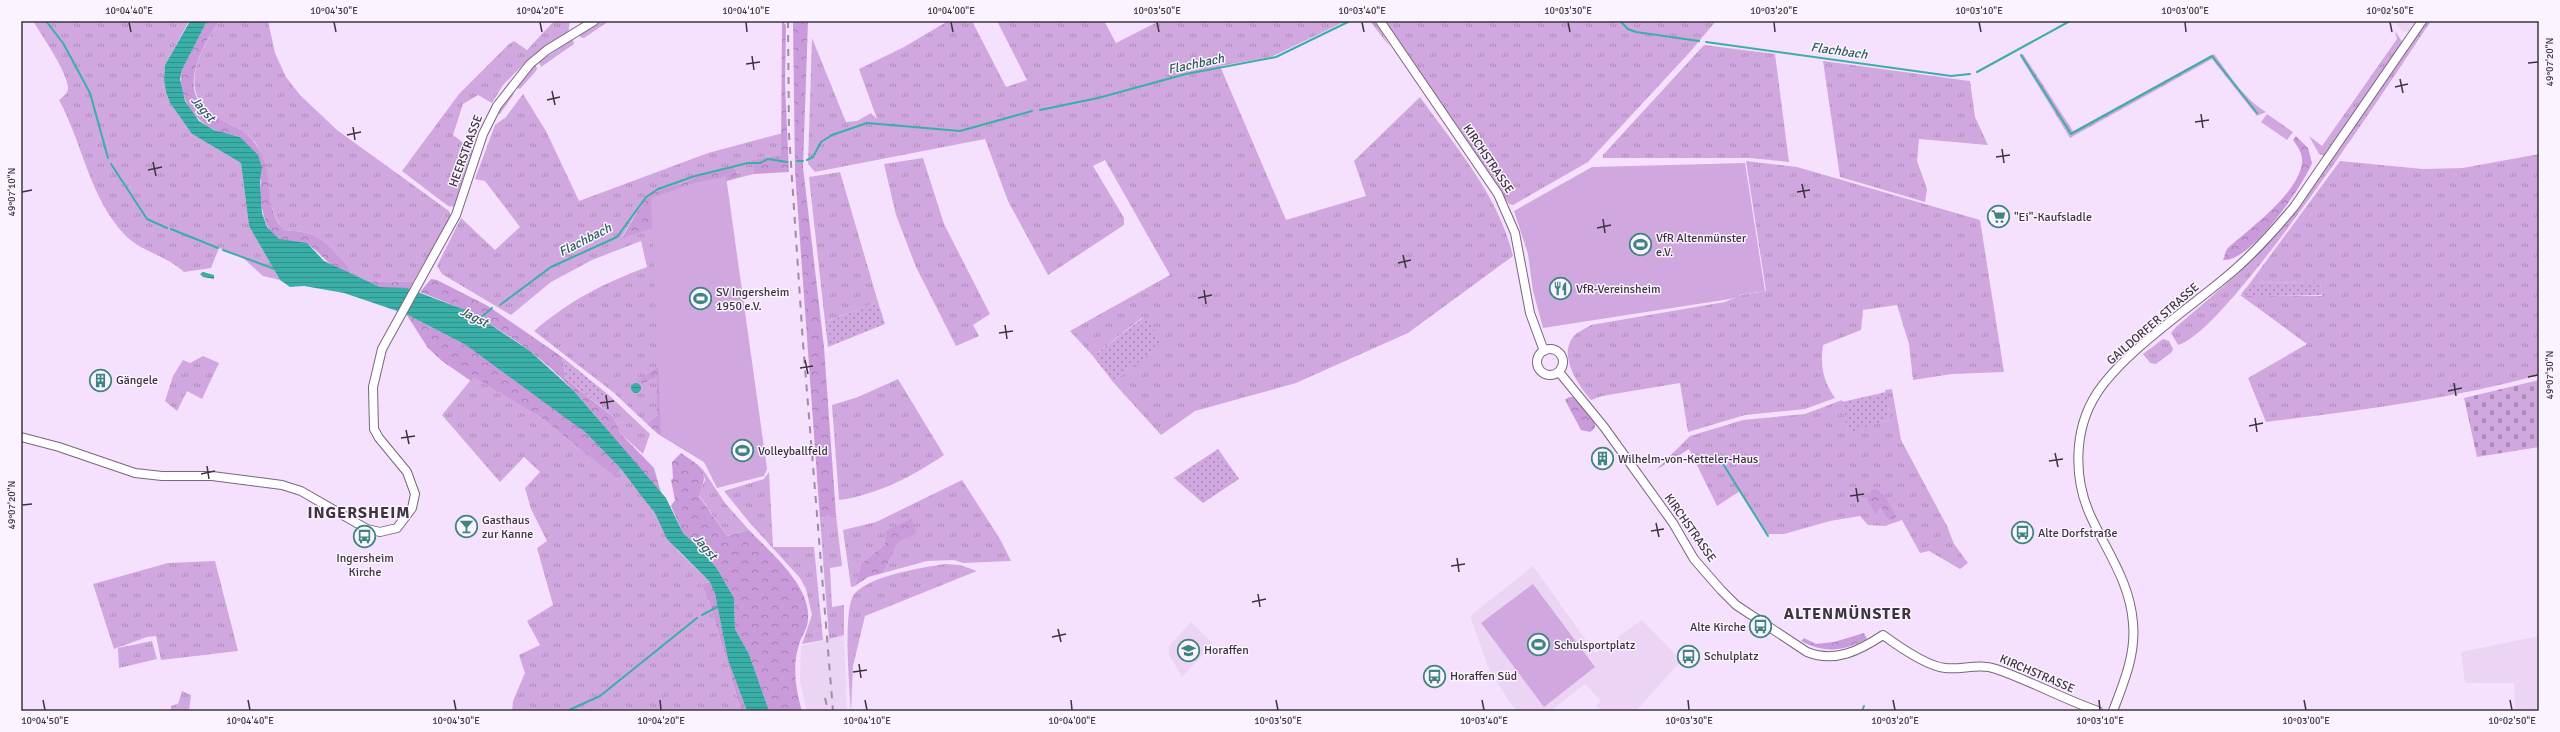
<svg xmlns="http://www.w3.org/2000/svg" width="2560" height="732" font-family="Signika,sans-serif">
	<defs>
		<pattern id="grass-tufts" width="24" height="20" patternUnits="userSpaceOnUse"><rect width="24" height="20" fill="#d0a8df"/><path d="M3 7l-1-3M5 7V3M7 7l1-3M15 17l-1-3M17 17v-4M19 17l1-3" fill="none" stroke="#aa8ab6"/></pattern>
		<pattern id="forest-crowns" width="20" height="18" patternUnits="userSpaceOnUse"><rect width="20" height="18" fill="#ca9bdb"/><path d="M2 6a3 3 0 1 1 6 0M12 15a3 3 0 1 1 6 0" fill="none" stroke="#a57fb3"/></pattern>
		<pattern id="cemetery-stones" width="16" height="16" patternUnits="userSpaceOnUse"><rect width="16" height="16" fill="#d0a8df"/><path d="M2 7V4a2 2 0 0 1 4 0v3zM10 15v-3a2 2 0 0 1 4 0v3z" fill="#aa8ab6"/></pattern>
		<pattern id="garden-dots" width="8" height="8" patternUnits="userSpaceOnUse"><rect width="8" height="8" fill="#d0a8df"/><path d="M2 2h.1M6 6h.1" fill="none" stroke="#aa8ab6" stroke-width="1.8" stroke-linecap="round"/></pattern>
		<pattern id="water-rules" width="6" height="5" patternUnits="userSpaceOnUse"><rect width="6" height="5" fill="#3aafa7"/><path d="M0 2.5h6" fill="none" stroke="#328f89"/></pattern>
	</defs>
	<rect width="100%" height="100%" fill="#f5e1fd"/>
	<g fill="#ecd4f5">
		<path d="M2393,21H2416L2409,31L2403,32Z"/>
		<path d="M1533,566L1595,653L1642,620L1678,657L1680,662L1636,711H1602L1596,706L1601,701L1585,684L1551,711H1517L1509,701L1489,669L1470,616Z"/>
		<path d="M1191,622L1213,644L1182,677L1169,654V646Z"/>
		<path d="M844,635L847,711H807L800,681L801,646Z"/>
		<path d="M2539,636V711H2515L2514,683H2465L2461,652Z"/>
	</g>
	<g fill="url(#grass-tufts)">
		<path d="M33,21H189L165,65L164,80L166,92L170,103L192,134L241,163L249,226L280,280L263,276L243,258L219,248L211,268L184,272C166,255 141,252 125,235C89,197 83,144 59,100C63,97 68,93 68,88C67,71 42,36 33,21Z"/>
		<path d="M219,21H268L275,53L286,77L300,95L337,130L449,211L451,216L413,282L366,281L351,274C349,265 343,261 337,254C319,234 310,232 284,230C265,209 271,181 262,156C257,140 247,134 234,126C225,121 212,116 205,109C181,82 203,47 219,21Z"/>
		<path d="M554,21H570L568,34L528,60L503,85L492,103L478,95L463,104L453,135L474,151L455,207L448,206L402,171L459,94L509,44L514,41L527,50Z"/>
		<path d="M600,21H609L584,38L580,37V33Z"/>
		<path d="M948,21H972L1006,87L1027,80L997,21H1104L1116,43L1159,21H1346L1271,57L1220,66L1286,220L1366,196L1354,161L1420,97C1455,146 1499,196 1513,256L1408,333L1296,383L1195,411L1161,435L1113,382L1163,343L1143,317L1093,356L1070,331L1170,275L1105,160L1093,166L1124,218V225L1048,275L1008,201L985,139L815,172L808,164L812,38L846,122L857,121L871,113L877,119L859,69L904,47Z"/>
		<path d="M1370,21H1375L1390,47Z"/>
		<path d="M1385,21H1716L1690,52L1588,162L1513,205L1509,204L1407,58Z"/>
		<path d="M2426,21H2431C2394,76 2228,332 2178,345L2171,333L2176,327L2225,285L2274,237L2302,201Z"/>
		<path d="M2395,31L2403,43L2325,156L2319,154L2309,136L2322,146L2397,39Z"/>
		<path d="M573,39L574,44L541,67L539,62Z"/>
		<path d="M1704,45L1775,54L1789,162L1750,158H1603V155Z"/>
		<path d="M2023,54L2073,131L2214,54C2230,75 2243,98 2266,112L2257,116L2212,59L2070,138L2020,56Z"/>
		<path d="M1823,61L1970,81L1975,117L1988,145L1919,139L1917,161L1927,189L1925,202L1840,177Z"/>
		<path d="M535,65L537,68L536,71L520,89L517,88L516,84Z"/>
		<path d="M512,91L514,94L500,114L497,113Z"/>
		<path d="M523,94L546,131L579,201L708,153L783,133L781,157L753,160L754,174L738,178L735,167L703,173L684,183L666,187L652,193L645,198L622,237L653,227L660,365L638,381L643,384L657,377V415L647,424L613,392L534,331C570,300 604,283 647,267L641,241L592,260L551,282L511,315L442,274L437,266L461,218L495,250L520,227L485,181L475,179L495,125L506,117Z"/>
		<path d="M2267,114L2293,132L2287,140L2261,122Z"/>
		<path d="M2539,154V375C2450,399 2358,411 2266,422L2248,378L2307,344L2240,295L2322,296L2320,282L2250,283L2340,161L2423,169L2463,168Z"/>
		<path d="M923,158L944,224L990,314L973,325L979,336L956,346L916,267L896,215L884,164Z"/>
		<path d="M1746,161L1797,167L1980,220L2004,372L1952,374L1913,380L1909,344L1897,305L1863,310L1861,330L1823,345C1820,365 1823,381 1835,398L1805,409L1745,415L1688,432L1680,383L1602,396L1591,400C1579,386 1558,356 1573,337C1577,332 1585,329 1591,325L1725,302L1741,295L1766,291Z"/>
		<path d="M840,172L878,302L825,322L809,177Z"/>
		<path d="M2163,339L2169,341L2173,349L2172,352L2156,364L2150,363L2143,354Z"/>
		<path d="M203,356L219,363L202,399L187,391L177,411L165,401L173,376L183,360L190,363Z"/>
		<path d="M474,376L540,417L616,476L621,469L655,513L677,550L710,582L701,584L710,604L741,711H512L513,701L525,673L519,655L540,645L527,621L553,605L537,548L547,541L531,509L525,488L540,472L524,457L500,482L442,415Z"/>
		<path d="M898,379L944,455C913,476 877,495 839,500L832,405L858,397Z"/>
		<path d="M1892,389L1901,440L1947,526L1954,544L1968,563L1960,569L1929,551L1920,553L1902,520L1885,526L1868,525L1860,516L1830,521L1784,534H1767L1740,491L1717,506L1689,449L1656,470L1690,436L1743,420L1805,414L1842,400L1848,432L1890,419L1885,390Z"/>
		<path d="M610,396L650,434L643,454L621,434L613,417L600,406Z"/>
		<path d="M702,468L725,503L749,530L727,536L699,495L705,480Z"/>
		<path d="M769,472L773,547H814L823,640L802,644L812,615L806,589L800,578L749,522L724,491L764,479Z"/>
		<path d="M962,480L1000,539L1011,561L963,563L954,560L927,561L883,573L898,543L916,532L910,520L886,537L885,544L861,564L855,586L851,587L843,530L876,522Z"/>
		<path d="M836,515L842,566L830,568L832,607L844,605V635L829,639L820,518Z"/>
		<path d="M215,561L238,651L161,660L156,636L147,637L114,649L93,584L168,563Z"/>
		<path d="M945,564L960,565L977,571L865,616L853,666L851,711C850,690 842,606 855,593C873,575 920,568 945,564Z"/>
		<path d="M152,641L157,659L119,668L118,648Z"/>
		<path d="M182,691L191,695L189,711H171V706L178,704Z"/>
	</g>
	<g fill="url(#forest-crowns)">
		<path d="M207,21H219C204,44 177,89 208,111C230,127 248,127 261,153C274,179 263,208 284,230C310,232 319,234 337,254C343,261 349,265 351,274C329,268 325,257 309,245C302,240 290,244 282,241C259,232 259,188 262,168L240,137C231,134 220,133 213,129C191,118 177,94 182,70Z"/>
		<path d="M782,21L786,25L785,84L789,172L754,174L752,160L781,156Z"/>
		<path d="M793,21H808L803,167L824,347L836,515L820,518L795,171Z"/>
		<path d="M2296,136L2308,148L2312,163C2303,186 2250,263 2223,260C2225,256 2225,251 2228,248C2250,228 2298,194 2302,163C2303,154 2298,147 2293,140Z"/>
		<path d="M735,167L738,178L701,188L704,462L658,434L647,424L657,415V377L643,384L637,381L660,365L653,228L622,238L645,198L652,193L666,187L684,183L703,173Z"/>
		<path d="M431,279L437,280L488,306L562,357L566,379L613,417L621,434L654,468L661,493C630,461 604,424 574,391C531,345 478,313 420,292Z"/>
		<path d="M366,281L413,282L410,289L380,287Z"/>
		<path d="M406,314L466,345L513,377L585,432L621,469L616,477L540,417L474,377L471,381L442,361L428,348Z"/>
		<path d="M1569,397H1573L1595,422V428L1590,432L1581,430L1565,400Z"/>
		<path d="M681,453C702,468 710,468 699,496L727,536L749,530C770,552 811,586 808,619C808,629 801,636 799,645C792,665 796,691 802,711H769L749,654L735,629L734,598L718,570L703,551L683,533L671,506L675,500L671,480L673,478L672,462Z"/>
		<path d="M1876,489L1885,496L1897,518L1889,520L1880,506L1876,515L1867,500L1871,490Z"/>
		<path d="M911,519L917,532L898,543L883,573L868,577L855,586L861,564L885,544L886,531Z"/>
		<path d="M710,582L715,594L728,660L747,711H741L710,604L701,584Z"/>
		<path d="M1864,633L1867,639C1843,651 1826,654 1801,641L1804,638L1816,644L1834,642Z"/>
	</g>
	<path fill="url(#cemetery-stones)" d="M2539,380V447L2477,457L2464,398Z"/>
	<g fill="url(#garden-dots)">
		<path d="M2320,282L2322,295L2245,296L2241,294L2250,283Z"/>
		<path d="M878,302L885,324L828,347L825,322Z"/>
		<path d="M1144,317L1164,343L1113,382L1093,356Z"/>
		<path d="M562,357L610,396L600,406L566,379Z"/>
		<path d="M1886,392L1890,419L1848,433L1842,402Z"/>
		<path d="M1218,449L1239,479L1203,503L1174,478Z"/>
	</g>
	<g fill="#d0a8df">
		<path d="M1745,163L1765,291L1740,295L1738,297L1730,299L1543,328L1533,291L1528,254L1514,211L1592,167Z"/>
		<path d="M726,176L767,469L764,476L717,488L704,462L661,435L651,198L691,184Z"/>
		<path d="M1533,584L1595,667L1544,707L1481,623Z"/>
	</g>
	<g fill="url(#water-rules)">
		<path d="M190,21H207L182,70L180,79L185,101L199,121L214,130L240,137L258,155L262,168L260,182L262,213L267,227L279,239L307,243L324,261L380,287L407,288L473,313L530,351L574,391L666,498L683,533L703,551L718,570L734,598L735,629L749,654L769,711H747L728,660L715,594L710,582L667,539L655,513L643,498L621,469L585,432L466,345L406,314L344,293L304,286L290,287L280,280L249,226L241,163L192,134L170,103L166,92L164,80L165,65Z"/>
		<path d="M203,272L214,275V279L203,277L200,274Z"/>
		<circle cx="636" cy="388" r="5"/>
	</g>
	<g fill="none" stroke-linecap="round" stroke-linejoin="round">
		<g stroke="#3aafa7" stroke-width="2">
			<path d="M46,21L63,43L90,93L108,158"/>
			<path d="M1620,21L1628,29L1636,32L1699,41"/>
			<path d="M1706,42L1951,76L1970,74"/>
			<path d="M2021,55L2071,134L2212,56L2257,113"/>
			<path d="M1977,72L2070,21"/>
			<path d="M1040,110L1098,98L1186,74L1276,57L1350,21"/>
			<path d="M807,160L813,157L821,142L832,135L867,123L960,131L1032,111"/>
			<path d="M797,161H803"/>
			<path d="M111,164L147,219L167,228"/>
			<path d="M171,229L218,248"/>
			<path d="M223,250L275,269"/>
			<path d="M500,305L551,267L617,237L646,197L658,189L695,176L748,163H760L768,159L787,162"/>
			<path d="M479,319L492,308"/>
			<path d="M1720,459L1768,536"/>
			<path d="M702,615L719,606"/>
			<path d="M567,711L600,696L697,618"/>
			<path d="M1862,711L1864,706"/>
		</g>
		<defs>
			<g id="secondary">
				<path d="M1380,21L1498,194L1515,233L1530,313L1544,351"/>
				<circle cx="1550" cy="362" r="13"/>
				<path d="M1559,372L1604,427L1673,523L1694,559L1721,590L1736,605L1807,652C1835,663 1859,651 1883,635C1898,646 1926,666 1945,668C1962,670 1979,663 1996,669C2031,681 2063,699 2098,711"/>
				<path d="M21,437L59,447L135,473L162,476H212L282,485L301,491L367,529L380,532L397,528L412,508L415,494L407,472L379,438L374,429L373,387L382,349L456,215L483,134L497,106L530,64L547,50L594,21"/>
				<path d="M2113,711C2124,682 2136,654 2133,623C2130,583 2108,553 2092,519C2073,480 2073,430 2097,393C2124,352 2188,309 2226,277C2252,256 2273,232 2294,207L2422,21"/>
			</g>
		</defs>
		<use href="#secondary" stroke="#78667e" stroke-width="10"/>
		<use href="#secondary" stroke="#fff" stroke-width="8"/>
		<g stroke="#9c8ea1" stroke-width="2" stroke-dasharray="7 7" stroke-linecap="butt">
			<path d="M788,21L789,134L803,343L833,711"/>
			<path d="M825,698L828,711"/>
		</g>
	</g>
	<path fill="none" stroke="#3c353f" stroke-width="1.5" d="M129,22L131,32M334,22L336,32M540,22L542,32M746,22L747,32M951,22L953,32M1157,22L1159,32M1362,22L1364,32M1568,22L1570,32M1774,22L1775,32M1979,22L1981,32M2185,22L2186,32M2390,22L2392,32M752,56L754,70M2528,63L2538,62M746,64L760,62M2400,79L2403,93M2395,87L2408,84M552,91L555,105M547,100L560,97M2201,114L2203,128M2195,122L2209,120M353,127L355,140M347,135L361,132M2002,149L2004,163M1996,157L2010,155M153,162L156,176M148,170L162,167M1802,184L1805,198M22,192L32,190M1797,192L1810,190M1603,219L1605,233M1597,228L1611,225M1403,255L1406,268M1398,263L1411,260M1204,290L1206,304M1198,298L1212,295M1005,325L1007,339M999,333L1013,331M805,360L808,374M800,368L813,366M2528,377L2538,375M2454,383L2456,396M2448,391L2462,388M606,395L608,409M600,403L614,401M2255,418L2257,432M2249,426L2263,423M406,430L409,444M401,438L415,436M2055,453L2058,467M2049,461L2063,459M207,466L209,479M201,474L215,471M1856,488L1858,502M1850,496L1864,494M22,505L32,504M1656,523L1659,537M1651,531L1664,529M1457,558L1459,572M1451,566L1465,564M1258,594L1260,607M1252,602L1266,599M1058,629L1061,642M1052,637L1066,634M859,664L861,678M853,672L867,670M43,700L45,710M248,700L250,710M454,700L456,710M660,700L661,710M865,700L867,710M1071,700L1072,710M1276,700L1278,710M1482,700L1484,710M1688,700L1689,710M1893,700L1895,710M2099,700L2100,710M2304,700L2306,710M2510,700L2512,710"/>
	<defs>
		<symbol id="supermarket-ring" viewBox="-11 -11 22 22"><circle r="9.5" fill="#fbf3ff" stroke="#3e8580" stroke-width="1.5"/><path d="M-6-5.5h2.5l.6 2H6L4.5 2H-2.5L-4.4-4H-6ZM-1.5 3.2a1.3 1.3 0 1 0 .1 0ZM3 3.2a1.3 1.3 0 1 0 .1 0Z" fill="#3e8580"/></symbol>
		<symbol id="stadium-ring" viewBox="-11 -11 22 22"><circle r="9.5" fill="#fbf3ff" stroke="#3e8580" stroke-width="1.5"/><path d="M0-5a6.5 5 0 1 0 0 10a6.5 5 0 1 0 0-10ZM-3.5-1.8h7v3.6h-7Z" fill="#3e8580"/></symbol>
		<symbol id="restaurant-ring" viewBox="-11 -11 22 22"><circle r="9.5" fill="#fbf3ff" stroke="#3e8580" stroke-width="1.5"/><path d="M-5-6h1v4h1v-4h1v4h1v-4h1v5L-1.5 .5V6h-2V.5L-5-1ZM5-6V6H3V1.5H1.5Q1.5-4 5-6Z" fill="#3e8580"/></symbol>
		<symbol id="building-ring" viewBox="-11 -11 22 22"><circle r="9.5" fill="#fbf3ff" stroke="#3e8580" stroke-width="1.5"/><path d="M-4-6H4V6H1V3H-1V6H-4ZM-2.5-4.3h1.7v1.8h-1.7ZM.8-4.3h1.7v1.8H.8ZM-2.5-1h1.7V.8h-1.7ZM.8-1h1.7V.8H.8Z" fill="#3e8580"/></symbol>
		<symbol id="bar-ring" viewBox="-11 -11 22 22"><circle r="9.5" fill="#fbf3ff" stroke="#3e8580" stroke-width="1.5"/><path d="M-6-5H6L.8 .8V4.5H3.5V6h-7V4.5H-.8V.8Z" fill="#3e8580"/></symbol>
		<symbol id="bus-ring" viewBox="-11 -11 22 22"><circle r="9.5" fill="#fbf3ff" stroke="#3e8580" stroke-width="1.5"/><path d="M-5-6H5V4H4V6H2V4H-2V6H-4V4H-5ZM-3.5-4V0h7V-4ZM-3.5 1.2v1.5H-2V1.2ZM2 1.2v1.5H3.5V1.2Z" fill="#3e8580"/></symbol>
		<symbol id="school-ring" viewBox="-11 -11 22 22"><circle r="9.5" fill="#fbf3ff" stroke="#3e8580" stroke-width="1.5"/><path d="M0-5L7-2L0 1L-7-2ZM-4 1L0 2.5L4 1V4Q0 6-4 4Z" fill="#3e8580"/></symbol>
	</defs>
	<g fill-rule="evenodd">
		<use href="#supermarket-ring" x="1986" y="204" width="25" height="25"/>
		<use href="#stadium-ring" x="1628" y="232" width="25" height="25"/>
		<use href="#restaurant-ring" x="1548" y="276" width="25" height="25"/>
		<use href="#stadium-ring" x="688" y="286" width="25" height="25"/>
		<use href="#building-ring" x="88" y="368" width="25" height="25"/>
		<use href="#stadium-ring" x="730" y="438" width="25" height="25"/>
		<use href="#building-ring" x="1590" y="446" width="25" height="25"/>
		<use href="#bar-ring" x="454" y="514" width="25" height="25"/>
		<use href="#bus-ring" x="2010" y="520" width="25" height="25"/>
		<use href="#bus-ring" x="352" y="524" width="25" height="25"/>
		<use href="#bus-ring" x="1748" y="614" width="25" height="25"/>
		<use href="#stadium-ring" x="1526" y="632" width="25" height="25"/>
		<use href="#school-ring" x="1176" y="638" width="25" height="25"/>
		<use href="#bus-ring" x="1676" y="644" width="25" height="25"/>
		<use href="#bus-ring" x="1422" y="664" width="25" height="25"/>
	</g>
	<g text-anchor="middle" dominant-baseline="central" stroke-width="3" stroke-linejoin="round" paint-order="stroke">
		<g font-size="12" fill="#3c353f" stroke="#fbf3ff">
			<text transform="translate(466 151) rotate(-70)">HEERSTRASSE</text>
			<text transform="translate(1488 159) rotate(56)">KIRCHSTRASSE</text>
			<text transform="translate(2153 324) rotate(-41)">GAILDORFER STRASSE</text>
			<text transform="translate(1690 528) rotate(55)">KIRCHSTRASSE</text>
			<text transform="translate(2037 674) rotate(23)">KIRCHSTRASSE</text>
		</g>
		<g font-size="12" fill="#3c353f" stroke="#fbf3ff" text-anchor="start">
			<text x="2014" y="217">"Ei"-Kaufsladle</text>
			<text x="1656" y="238">VfR Altenmünster<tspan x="1656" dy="14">e.V.</tspan></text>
			<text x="1576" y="289">VfR-Vereinsheim</text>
			<text x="716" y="292">SV Ingersheim<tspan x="716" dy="14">1950 e.V.</tspan></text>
			<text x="116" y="380">Gängele</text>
			<text x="758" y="451">Volleyballfeld</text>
			<text x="1618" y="459">Wilhelm-von-Ketteler-Haus</text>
			<text x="482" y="520">Gasthaus<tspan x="482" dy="14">zur Kanne</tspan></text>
			<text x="2038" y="533">Alte Dorfstraße</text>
			<text x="365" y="558" text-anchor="middle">Ingersheim<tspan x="365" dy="14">Kirche</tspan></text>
			<text x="1746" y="627" text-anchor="end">Alte Kirche</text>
			<text x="1554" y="645">Schulsportplatz</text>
			<text x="1204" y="650">Horaffen</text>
			<text x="1704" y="656">Schulplatz</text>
			<text x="1450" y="676">Horaffen Süd</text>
		</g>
		<g font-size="13" font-style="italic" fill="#2f5f5b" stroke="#fbf3ff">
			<text transform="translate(1839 51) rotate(8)">Flachbach</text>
			<text transform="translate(1196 64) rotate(-12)">Flachbach</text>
			<text transform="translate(203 109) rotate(49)">Jagst</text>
			<text transform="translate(585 240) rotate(-27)">Flachbach</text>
			<text transform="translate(474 317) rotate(27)">Jagst</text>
			<text transform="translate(705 547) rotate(49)">Jagst</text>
		</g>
		<g font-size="16" font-weight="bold" letter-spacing="1" fill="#3c353f" stroke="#fbf3ff">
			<text x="359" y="513">INGERSHEIM</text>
			<text x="1848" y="614">ALTENMÜNSTER</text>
		</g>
	</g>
	<rect width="2560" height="732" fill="none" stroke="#fbf3ff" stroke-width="44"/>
	<rect x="22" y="22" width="2516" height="688" fill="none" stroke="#3c353f" stroke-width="1.5"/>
	<g font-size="10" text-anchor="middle" fill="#3c353f">
		<text x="129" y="14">10°04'40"E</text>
		<text x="334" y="14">10°04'30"E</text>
		<text x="540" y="14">10°04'20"E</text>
		<text x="746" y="14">10°04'10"E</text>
		<text x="951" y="14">10°04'00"E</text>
		<text x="1157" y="14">10°03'50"E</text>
		<text x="1362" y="14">10°03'40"E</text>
		<text x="1568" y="14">10°03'30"E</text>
		<text x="1774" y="14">10°03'20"E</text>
		<text x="1979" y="14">10°03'10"E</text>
		<text x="2185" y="14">10°03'00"E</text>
		<text x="2390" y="14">10°02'50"E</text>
		<text transform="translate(2549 62) rotate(-90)" y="4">49°07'20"N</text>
		<text transform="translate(11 192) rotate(-90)" y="4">49°07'10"N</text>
		<text transform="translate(2549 375) rotate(-90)" y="4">49°07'30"N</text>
		<text transform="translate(11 505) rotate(-90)" y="4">49°07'20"N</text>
		<text x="45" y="724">10°04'50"E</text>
		<text x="250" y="724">10°04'40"E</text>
		<text x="456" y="724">10°04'30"E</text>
		<text x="661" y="724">10°04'20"E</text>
		<text x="867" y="724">10°04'10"E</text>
		<text x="1072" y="724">10°04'00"E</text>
		<text x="1278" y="724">10°03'50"E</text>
		<text x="1484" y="724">10°03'40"E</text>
		<text x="1689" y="724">10°03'30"E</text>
		<text x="1895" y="724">10°03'20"E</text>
		<text x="2100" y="724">10°03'10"E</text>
		<text x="2306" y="724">10°03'00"E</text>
		<text x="2512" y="724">10°02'50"E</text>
	</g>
</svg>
